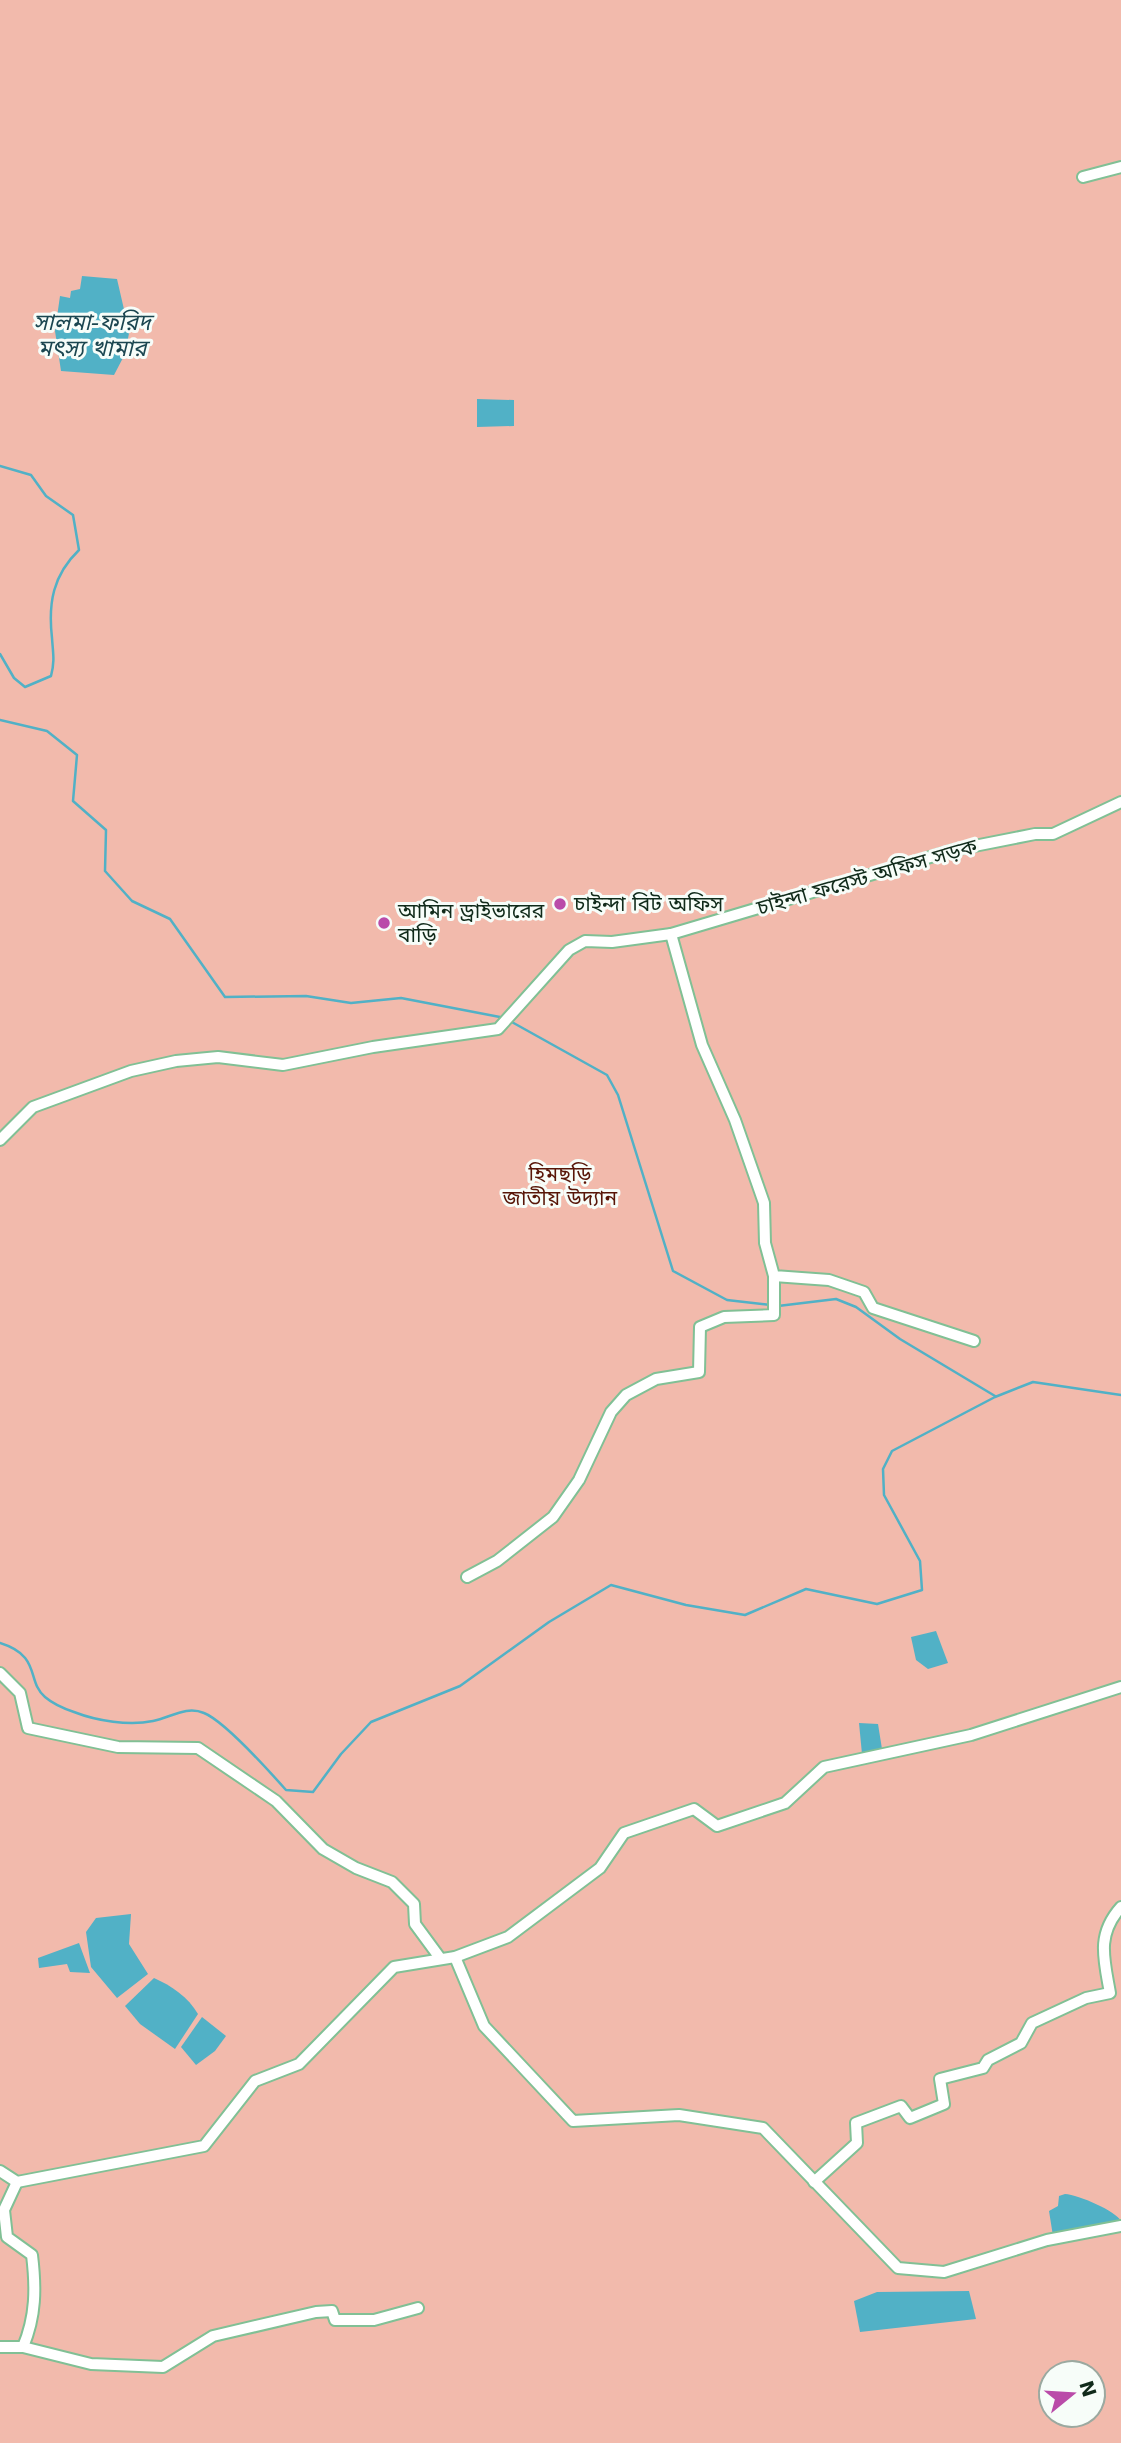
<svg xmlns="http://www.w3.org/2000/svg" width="1121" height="2443" font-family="'DejaVu Sans','Noto Sans Bengali',sans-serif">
	<rect width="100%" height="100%" fill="#acecbf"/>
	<path fill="#f2baac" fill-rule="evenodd" d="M0,0H1121V2443H0ZM1051,2373H1093V2415H1051Z"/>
	<g fill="#51b1c6">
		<path d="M82,276L117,279L126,318L131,323L125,354L114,375L61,371L55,331L60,296L70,298L71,291L80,289Z"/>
		<path d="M477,399L514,400V426L477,427Z"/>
		<path d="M936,1631L948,1663L928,1669L916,1660L911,1637Z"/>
		<path d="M859,1723L878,1724L882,1749L862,1754Z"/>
		<path d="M131,1914L129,1944L148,1974L117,1998L91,1967L86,1932L96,1918Z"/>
		<path d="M79,1943L90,1973L70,1972L67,1964L39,1968L38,1958Z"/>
		<path d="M154,1978C172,1986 188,1997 198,2014L175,2049L140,2024L125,2006Z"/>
		<path d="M202,2017L226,2036L215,2051L196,2065L181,2047Z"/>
		<path d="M1065,2194C1079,2195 1116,2211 1121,2221L1053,2236L1049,2211L1058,2206L1059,2196Z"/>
		<path d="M969,2291L976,2319L860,2332L854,2301L877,2292Z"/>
	</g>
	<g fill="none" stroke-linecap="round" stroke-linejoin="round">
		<g stroke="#51b1c6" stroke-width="2.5">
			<path d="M0,466L31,475L46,496L73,515L79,550C53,575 48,603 52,638C53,653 55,661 51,676L25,687L14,678L0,654"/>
			<path d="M0,720L47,731L77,755L73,801L106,830L105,871L132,901L170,919L225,997L306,996L351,1003L401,998L505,1018"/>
			<path d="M510,1021L607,1075L618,1095L673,1271L727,1300L771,1305"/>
			<path d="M778,1306L836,1299L856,1307L900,1339L995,1396"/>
			<path d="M0,1643C42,1656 26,1681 45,1697C52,1703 65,1709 74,1712C97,1721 129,1726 153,1721C170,1718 186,1705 204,1713C224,1721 270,1772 286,1790L313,1792L341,1754L371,1722L460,1686L549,1622L611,1585L686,1605L745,1615L806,1589L877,1604L922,1590L920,1561L884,1495L883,1469L892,1451L995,1397L1033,1382L1121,1395"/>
		</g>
		<defs>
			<g id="minor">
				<path d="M1083,177L1121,167"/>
				<path d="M671,934L702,1045L735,1120L764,1203L765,1243L774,1276L829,1280L864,1292L873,1308L974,1341"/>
				<path d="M0,1140L33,1107L131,1071L176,1061L218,1057L283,1065L373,1047L498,1029L569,950L585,941L612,942L671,934L954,850L1035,834H1053L1121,802"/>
				<path d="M467,1577L497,1561L553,1517L579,1480L611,1412L626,1395L656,1379L699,1372L700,1327L724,1317L774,1315V1276"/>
				<path d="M0,1673L20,1693L28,1728L118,1747L198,1748L276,1801L323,1849L356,1868L392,1882L414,1904L415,1924L440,1958"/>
				<path d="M455,1957L484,2026L573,2121L679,2115L763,2128L898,2268L944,2272L1047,2240L1121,2226"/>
				<path d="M0,2171L17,2182L204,2146L255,2081L299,2064L394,1967L455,1957L508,1937L600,1868L624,1833L694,1809L717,1826L785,1803L824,1767L971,1735L1121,1687"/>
				<path d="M814,2182L857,2143L856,2123L901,2106L910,2118L944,2104L940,2079L983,2068L988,2060L1021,2043L1032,2023L1086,1998L1110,1993C1104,1959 1096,1935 1121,1907"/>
				<path d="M0,2347H23C36,2316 36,2288 32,2255L7,2237L4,2210L17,2182"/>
				<path d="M23,2347L91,2364L163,2367L213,2336L316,2312L332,2311L335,2320H374L418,2308"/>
			</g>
		</defs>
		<use href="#minor" stroke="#81c095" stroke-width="14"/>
		<use href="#minor" stroke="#fff" stroke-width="10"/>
	</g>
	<g fill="#ba4ba9" stroke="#f7fdf9" stroke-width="2.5">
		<circle cx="560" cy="904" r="7"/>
		<circle cx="384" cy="923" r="7"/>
	</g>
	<g text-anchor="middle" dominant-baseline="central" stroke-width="6" stroke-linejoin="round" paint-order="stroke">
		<g font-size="21" fill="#102a1a" stroke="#f7fdf9">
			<text transform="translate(867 877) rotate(-16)">চাইন্দা ফরেস্ট অফিস সড়ক</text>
		</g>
		<g font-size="21" fill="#102a1a" stroke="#f7fdf9" text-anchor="start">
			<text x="574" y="904">চাইন্দা বিট অফিস</text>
			<text x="398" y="911">আমিন ড্রাইভারের<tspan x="398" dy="24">বাড়ি</tspan></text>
		</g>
		<g font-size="21" fill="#581608" stroke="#f7fdf9">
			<text x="560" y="1174">হিমছড়ি<tspan x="560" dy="24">জাতীয় উদ্যান</tspan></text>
		</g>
		<g font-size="23" font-style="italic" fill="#1b4650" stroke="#f7fdf9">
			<text x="92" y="322">সালমা-ফরিদ<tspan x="92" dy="26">মৎস্য খামার</tspan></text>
		</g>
	</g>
	<g transform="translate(1072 2394) rotate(72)"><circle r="33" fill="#f7fdf9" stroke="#9ba9a0" stroke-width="2"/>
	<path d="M0-5L12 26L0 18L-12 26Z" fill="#ba4ba9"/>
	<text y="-10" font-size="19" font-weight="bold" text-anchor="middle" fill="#102a1a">N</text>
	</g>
</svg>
